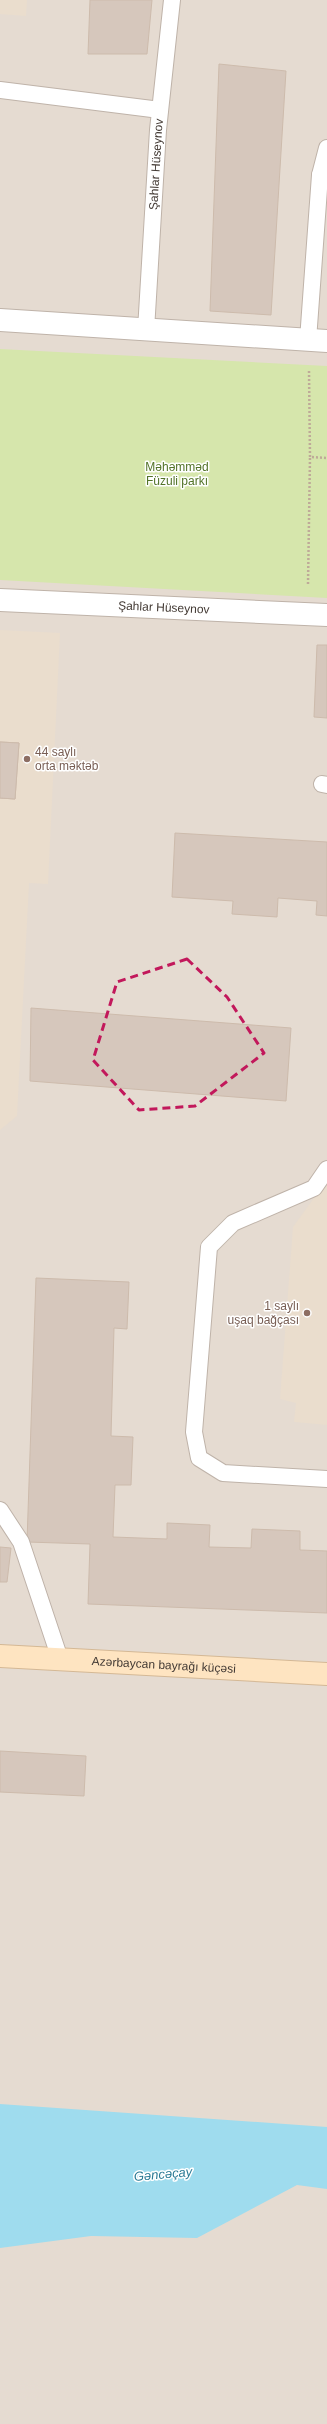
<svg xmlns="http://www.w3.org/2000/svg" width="327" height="2424" font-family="Arial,sans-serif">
	<rect width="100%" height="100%" fill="#f1ebe3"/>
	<rect fill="#e5dbd1" x="0" y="0" width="327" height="2424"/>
	<g fill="#eaddcd">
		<path d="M0,0H27L26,16L0,14Z"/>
		<path d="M0,630L60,633L48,884L29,883L17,1116L0,1130Z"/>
		<path d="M327,1180V1425L294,1422L296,1403L280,1399L293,1227Z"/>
	</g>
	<path fill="#d6e6ac" d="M0,349L327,366V598L0,580Z"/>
	<path fill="#9fdcee" d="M0,2104L327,2127V2189L297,2185L197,2238L91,2236L0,2248Z"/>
	<g fill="#d6c7bc" stroke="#cdbbac">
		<path d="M90,0H152L147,54H88Z"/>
		<path d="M219,64L286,71L271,315L210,311Z"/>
		<path d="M317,645H327V718L314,717Z"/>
		<path d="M0,742L19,743L15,799L0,798Z"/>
		<path d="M0,742L19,743L15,799L0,798Z"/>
		<path d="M175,833L327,842V916L316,915L317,901L278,898L277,917L232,914L233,901L172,897Z"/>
		<path d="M31,1008L291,1028L286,1101L30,1081Z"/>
		<path d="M36,1278L129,1282L127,1329L114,1328L111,1436L133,1437L131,1485H115L113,1537L167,1539V1523L210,1525L209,1547L251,1548L252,1529L300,1531V1550L327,1551V1613L88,1604L90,1544L27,1542Z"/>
		<path d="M0,1547L11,1548L7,1582H0Z"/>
		<path d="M0,1751L86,1756L84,1796L0,1792Z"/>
	</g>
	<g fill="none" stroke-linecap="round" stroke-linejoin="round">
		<defs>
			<g id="lane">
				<path d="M0,90L160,110"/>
				<path d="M320,175L327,148"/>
				<path id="s1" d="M146,330L158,130L172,0"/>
				<path d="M308,340L320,175H327"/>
				<path d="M322,784L327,785"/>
				<path d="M327,1169L314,1188L233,1223L209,1247L194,1432L199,1458L223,1473L327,1479"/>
				<path d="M0,1510L21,1542L60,1659"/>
			</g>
			<g id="street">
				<path d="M0,320L327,341"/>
				<path id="s2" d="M0,600L327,615"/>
			</g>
			<g id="secondary">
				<path id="s3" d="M0,1656L327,1674"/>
			</g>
		</defs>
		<use href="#lane" stroke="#bfb3a9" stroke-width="18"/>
		<use href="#street" stroke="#bfb3a9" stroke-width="24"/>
		<use href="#secondary" stroke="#d4b895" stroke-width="24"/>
		<g stroke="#beaa98" stroke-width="2.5" stroke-dasharray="2 2" stroke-linecap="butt">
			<path d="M309,371L310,457L327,458"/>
			<path d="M308,584L310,457"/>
		</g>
		<use href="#lane" stroke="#fff" stroke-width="16"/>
		<use href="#street" stroke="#fff" stroke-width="22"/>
		<use href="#secondary" stroke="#fee4c1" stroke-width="22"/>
	</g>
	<path fill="none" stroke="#c2185b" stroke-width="3" stroke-dasharray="8 5" stroke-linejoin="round" d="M187,959L227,997L264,1053L195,1106L139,1110L93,1060L117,982Z"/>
	<g fill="#8d6e63" stroke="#fff" stroke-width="1.5">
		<circle cx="27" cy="759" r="4"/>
		<circle cx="307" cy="1313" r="4"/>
	</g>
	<g text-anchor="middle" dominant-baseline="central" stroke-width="3" stroke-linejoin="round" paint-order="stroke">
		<g font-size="12" fill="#433a34" stroke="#fff">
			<text stroke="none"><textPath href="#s1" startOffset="166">Şahlar Hüseynov</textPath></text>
			<text stroke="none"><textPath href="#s2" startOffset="164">Şahlar Hüseynov</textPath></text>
			<text stroke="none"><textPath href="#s3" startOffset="164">Azərbaycan bayrağı küçəsi</textPath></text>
		</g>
		<g font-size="12" fill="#527328" stroke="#fff">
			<text x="177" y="467">Məhəmməd<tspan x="177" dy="14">Füzuli parkı</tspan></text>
		</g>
		<g font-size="12" fill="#785e54" stroke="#fff" text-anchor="start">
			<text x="35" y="752">44 saylı<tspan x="35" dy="14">orta məktəb</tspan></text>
			<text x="299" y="1306" text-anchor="end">1 saylı<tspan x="299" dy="14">uşaq bağçası</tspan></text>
		</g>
		<g font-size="13" font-style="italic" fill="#2a7a95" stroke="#fff">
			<text transform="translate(163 2174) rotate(-5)">Gəncəçay</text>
		</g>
	</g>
</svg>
